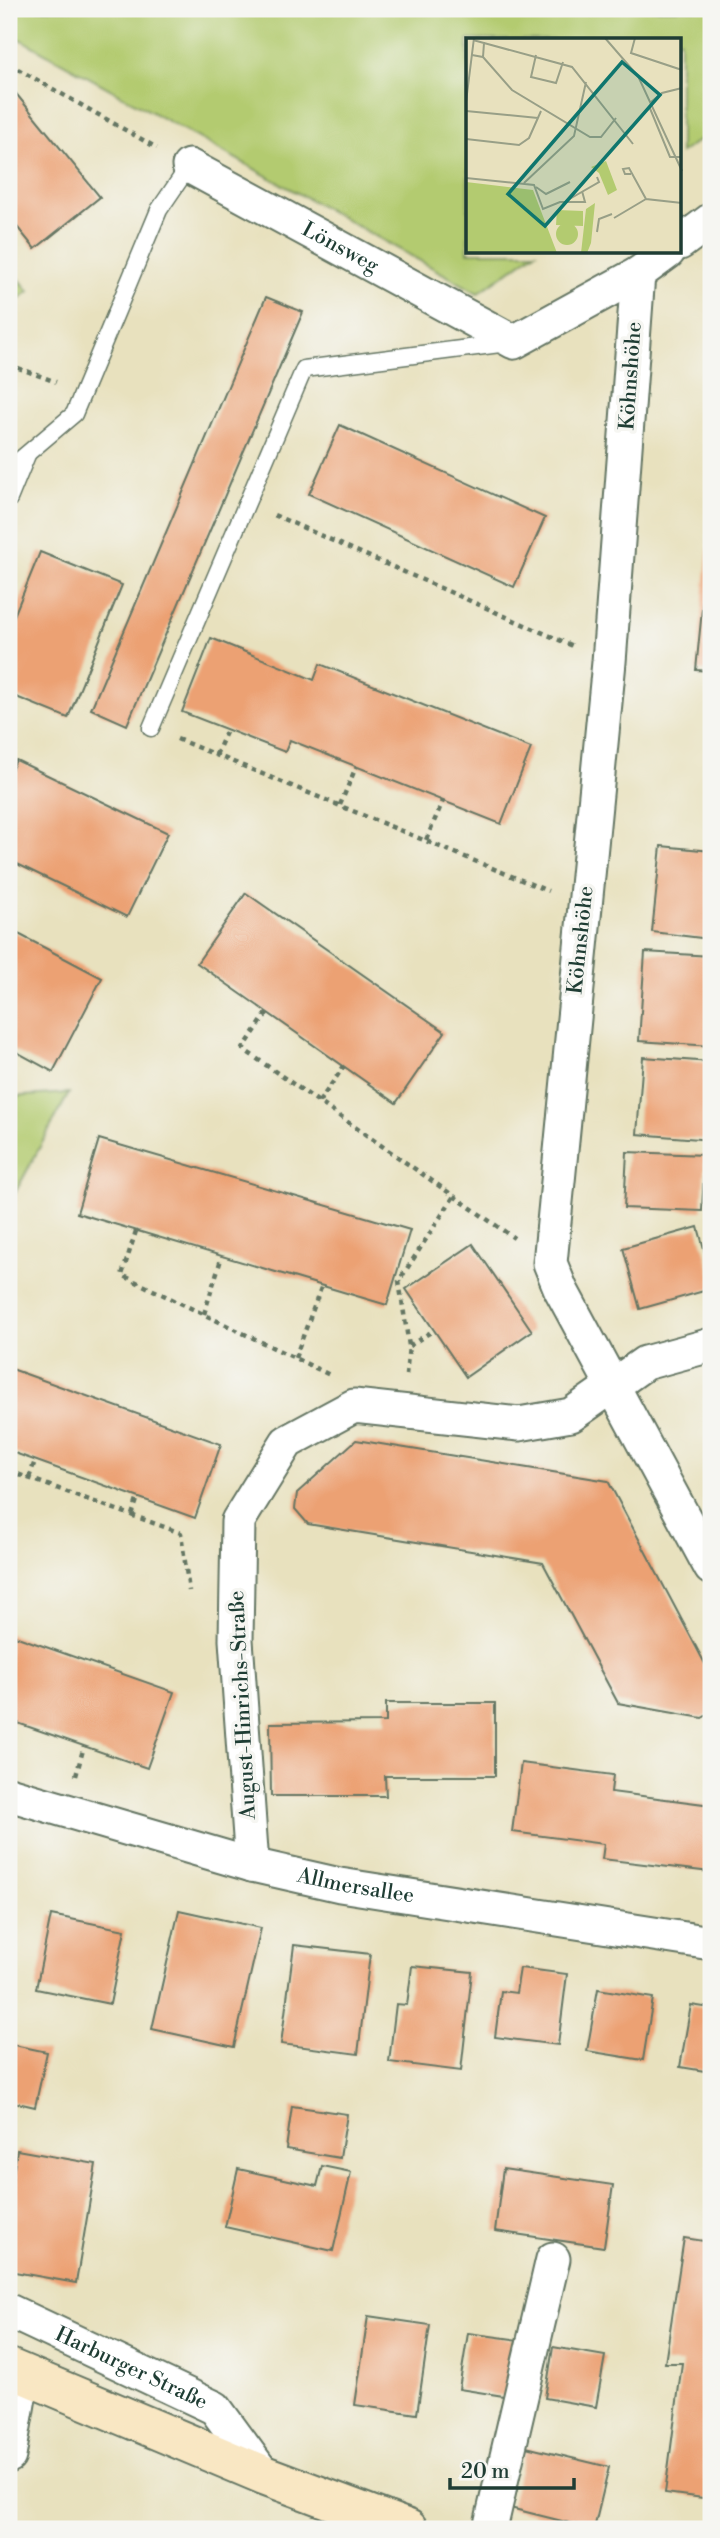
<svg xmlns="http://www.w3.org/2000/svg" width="720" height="2538" font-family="'Libre Bodoni',serif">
	<rect width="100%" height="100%" fill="#f6f6f2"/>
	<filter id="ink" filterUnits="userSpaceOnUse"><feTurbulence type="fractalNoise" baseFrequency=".0143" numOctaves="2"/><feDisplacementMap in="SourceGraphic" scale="14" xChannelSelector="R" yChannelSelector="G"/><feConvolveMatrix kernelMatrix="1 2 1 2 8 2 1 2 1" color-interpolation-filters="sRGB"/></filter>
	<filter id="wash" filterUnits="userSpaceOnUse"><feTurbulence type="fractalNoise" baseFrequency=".00686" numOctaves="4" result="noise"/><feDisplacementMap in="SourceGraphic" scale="28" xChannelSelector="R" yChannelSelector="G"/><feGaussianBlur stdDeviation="1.57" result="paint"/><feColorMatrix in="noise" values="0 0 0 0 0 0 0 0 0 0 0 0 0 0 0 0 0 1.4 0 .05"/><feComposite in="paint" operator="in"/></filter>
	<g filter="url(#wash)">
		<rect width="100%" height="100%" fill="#e8e1be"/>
		<g fill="#b3cb70" stroke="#698452" stroke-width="2">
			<path d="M9,9H711V132L680,153V40H468V252H536L478,293L9,33Z"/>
			<path d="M9,267L29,291L9,307Z"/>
			<path d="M69,1093L9,1204V1097Z"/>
		</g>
		<g id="blocks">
			<g fill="#eca173">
				<path d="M9,85L100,197L35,249L9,217Z"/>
				<path d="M266,297L303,312L127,725L91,709Z"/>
				<path d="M340,425L545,518L514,587L309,494Z"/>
				<path d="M708,549H711V671L696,670Z"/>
				<path d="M40,552L122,585L68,718L9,694V628Z"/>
				<path d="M211,638L314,680L320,664L531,748L501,824L290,740L285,752L182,712Z"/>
				<path d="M16,760L168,833L127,917L9,860V774Z"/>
				<path d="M661,846L711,851L710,939L652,932Z"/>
				<path d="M246,893L445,1032L396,1103L197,963Z"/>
				<path d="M9,929L102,978L53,1072L9,1048Z"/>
				<path d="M645,952L711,956V1046L639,1041Z"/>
				<path d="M643,1057L711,1062V1140L637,1134Z"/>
				<path d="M99,1139L410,1230L387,1305L77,1213Z"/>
				<path d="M627,1152L705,1155L702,1211L624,1208Z"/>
				<path d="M698,1227L711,1274V1289L640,1309L623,1248Z"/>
				<path d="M473,1244L532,1331L466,1377L406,1289Z"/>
				<path d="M9,1368L221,1444L195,1518L9,1451Z"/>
				<path d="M356,1440L608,1481L711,1675V1713L702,1718L618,1703L543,1563L308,1524L295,1509L297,1493Z"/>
				<path d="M9,1634L174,1692L147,1768L9,1720Z"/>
				<path d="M386,1703H495V1776H385L386,1796H271L270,1723L386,1722Z"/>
				<path d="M521,1763L613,1775L611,1792L711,1805V1872L602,1859L604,1844L512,1832Z"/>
				<path d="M179,1910L261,1928L234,2047L152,2029Z"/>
				<path d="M51,1915L125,1930L110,2004L36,1989Z"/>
				<path d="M294,1945L370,1954L358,2054L281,2044Z"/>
				<path d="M412,1966L472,1972L461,2071L389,2062L396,2004L407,2005Z"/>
				<path d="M520,1968L567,1974L558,2045L495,2037L501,1991L516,1993Z"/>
				<path d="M598,1989L653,1998L643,2060L587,2051Z"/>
				<path d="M691,2005L711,2008V2072L680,2067Z"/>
				<path d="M9,2044L47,2052L35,2107L9,2101Z"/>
				<path d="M292,2106L347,2114L340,2158L286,2149Z"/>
				<path d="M17,2150L96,2164L76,2283L9,2271V2199Z"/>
				<path d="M322,2166L351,2172L333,2251L225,2227L238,2169L317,2186Z"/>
				<path d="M503,2169L613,2185L604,2247L495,2231Z"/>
				<path d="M684,2238L711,2242V2499L665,2493L682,2363H665Z"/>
				<path d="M368,2316L430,2325L417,2414L355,2405Z"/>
				<path d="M468,2333L519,2340L510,2397L459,2389Z"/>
				<path d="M553,2347L605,2356L596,2407L545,2398Z"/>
				<path d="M526,2447L609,2467L594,2529L510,2508Z"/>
				<path d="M185,2521L207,2529H183Z"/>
			</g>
		</g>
	</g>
	<g filter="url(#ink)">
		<use href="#blocks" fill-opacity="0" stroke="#657664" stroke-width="2"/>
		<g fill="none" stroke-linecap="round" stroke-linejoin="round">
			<defs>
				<g id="lane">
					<path d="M9,469L74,414L159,210L189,166"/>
					<path d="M9,499L27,455"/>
					<path d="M151,728L304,369L508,343"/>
				</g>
				<g id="street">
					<path id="s1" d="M189,166L514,342L638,274L668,252"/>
					<path d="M680,243L711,220"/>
					<path d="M638,274L609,662L550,1263L561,1290L711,1568"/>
					<path id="s2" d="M9,1794L252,1865L340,1885L711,1943"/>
					<path d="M252,1865L236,1640L238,1521L287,1442L354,1406L519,1424L571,1415L645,1363L711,1345"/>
					<path id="s3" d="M9,2311L215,2408L264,2475"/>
					<path d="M9,2456L23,2374"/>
					<path d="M490,2529L553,2259"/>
				</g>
				<path id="secondary" d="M9,2368L264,2475L408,2529"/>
			</defs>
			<use href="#lane" stroke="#657664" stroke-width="19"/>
			<use href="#street" stroke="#657664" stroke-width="37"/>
			<use href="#secondary" stroke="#657664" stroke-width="42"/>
			<g stroke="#657664" stroke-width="4.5" stroke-dasharray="5 5" stroke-linecap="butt">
				<path d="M9,64L157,148"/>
				<path d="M9,369L13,366L56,382"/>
				<path d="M274,515L573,646"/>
				<path d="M177,739L548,891"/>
				<path d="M216,755L227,730"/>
				<path d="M340,805L356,767"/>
				<path d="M426,840L443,801"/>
				<path d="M267,1013L243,1049L514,1238"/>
				<path d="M319,1102L344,1066"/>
				<path d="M136,1231L122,1275L332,1376"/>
				<path d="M204,1314L222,1256"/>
				<path d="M409,1346L434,1330"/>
				<path d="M295,1358L322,1285"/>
				<path d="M406,1375L409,1346L399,1281L454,1196"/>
				<path d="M9,1471L181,1533L189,1591"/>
				<path d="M29,1478L35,1461"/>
				<path d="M132,1515L138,1497"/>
				<path d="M76,1776L84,1746"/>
			</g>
			<use href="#lane" stroke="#fff" stroke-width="16"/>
			<use href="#street" stroke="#fff" stroke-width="33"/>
			<use href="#secondary" stroke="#f9e7c3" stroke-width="38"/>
		</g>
	</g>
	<g text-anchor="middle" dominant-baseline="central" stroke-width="7" stroke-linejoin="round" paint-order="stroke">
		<g font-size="21" fill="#1f3d34" stroke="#f6f6f2">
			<text stroke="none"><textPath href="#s1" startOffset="172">Lönsweg</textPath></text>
			<text transform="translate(631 376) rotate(-86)">Köhnshöhe</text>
			<text transform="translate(581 940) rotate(-84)">Köhnshöhe</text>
			<text transform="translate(243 1705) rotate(-93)">August-Hinrichs-Straße</text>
			<text stroke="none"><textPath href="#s2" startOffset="359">Allmersallee</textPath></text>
			<text stroke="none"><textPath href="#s3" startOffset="135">Harburger Straße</textPath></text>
		</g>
	</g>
	<g transform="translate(466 38)">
		<rect width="215" height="215" fill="#e8e1be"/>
		<path d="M140,123L151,152L142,157L133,135L125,129ZM0,144L67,152L91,215H0ZM129,165L125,205L121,215H115L120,171ZM91,172L117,173V188L90,187ZM90 196a11 11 0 1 1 22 0a11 11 0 1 1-22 0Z" fill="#b3cb70"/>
		<path fill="none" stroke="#989f87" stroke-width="2" d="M28,0H80M139,0L172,38L216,133M169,0L165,15L216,32M18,5L106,29L167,106M6,17L17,19L18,5L7,2M70,17L65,39L90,45L97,24M17,19L46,52L124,99H135L150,80M0,64L8,0M185,64L196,55L216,50M183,68L204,119H216M0,73L72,80M0,101L53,107L63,100L75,73M165,136H159L157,131L163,130L180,161L216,165M0,140L68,147L77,171L94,164H119L116,153M58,145L108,98L120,44M70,149L80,156L104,144M100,163L133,144L131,139M148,180L180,161M131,194L133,181L146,176"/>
		<path fill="#0f766e" fill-opacity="0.15" stroke="#0f766e" stroke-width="3.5" d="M156,24L194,57L79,188L42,156Z"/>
		<rect width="215" height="215" fill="none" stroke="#1f3d34" stroke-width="3.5"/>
	</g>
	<rect width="720" height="2538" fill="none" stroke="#f6f6f2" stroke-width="35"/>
	<path d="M450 2478v10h124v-10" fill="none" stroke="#1f3d34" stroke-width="3.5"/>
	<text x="461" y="2478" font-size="21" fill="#1f3d34" stroke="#f6f6f2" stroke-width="5" paint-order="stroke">20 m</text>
</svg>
